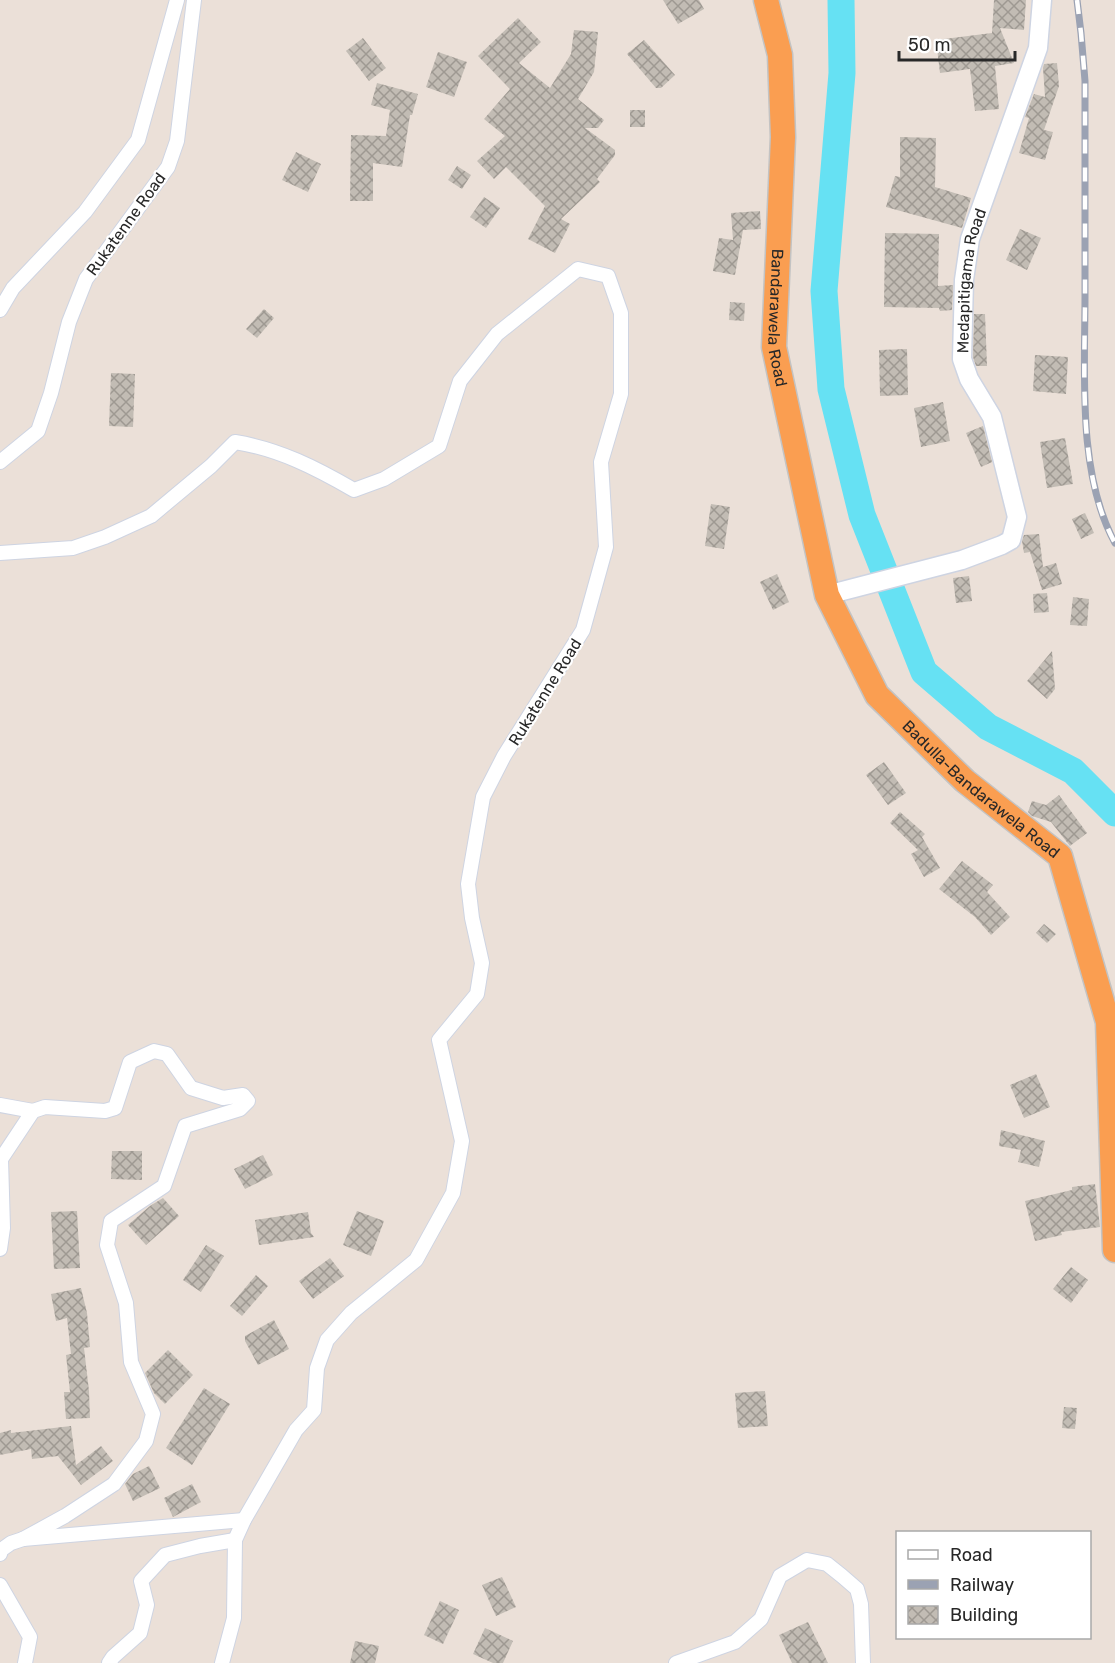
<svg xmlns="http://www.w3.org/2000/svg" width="1115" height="1663" font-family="Rubik,sans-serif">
	<defs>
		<pattern id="building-cross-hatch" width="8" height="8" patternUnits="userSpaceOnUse" patternTransform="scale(1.5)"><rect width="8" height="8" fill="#c2bcb4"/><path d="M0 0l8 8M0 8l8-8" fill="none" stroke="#9e9992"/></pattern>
	</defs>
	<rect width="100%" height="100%" fill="#ebe0d8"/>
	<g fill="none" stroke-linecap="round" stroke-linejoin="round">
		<path stroke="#66e1f3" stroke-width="27" d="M841,0L842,73L824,291L831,389L862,515L924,672L988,727L1073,771L1115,813"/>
	</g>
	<g fill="url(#building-cross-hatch)">
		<path d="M663,0H699L704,9L678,24Z"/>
		<path d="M994,0H1026L1024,30L1000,28L1014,63L995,66L999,109L975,111L970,69L940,73L936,40L992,33Z"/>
		<path d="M518,18L541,42L519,63L550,88L571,54L574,30L598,32L594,72L578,99L604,120L598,128H585L615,150V155L597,179L600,182L561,219L570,224L555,253L528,239L545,206L506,167L494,179L477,161L505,136L484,119L510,89L478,56Z"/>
		<path d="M363,38L386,68L369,81L346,51Z"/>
		<path d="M644,40L675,75L661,88H656L627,54Z"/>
		<path d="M438,52L467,62L454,97L426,87Z"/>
		<path d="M1057,63L1059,86L1044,130L1053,132L1045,160L1019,153L1029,118L1025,117L1034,94L1045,97L1043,68L1044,64Z"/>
		<path d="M377,83L418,94L412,115H410L402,167L373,163V201H350L351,135L386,136L390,110L371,105Z"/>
		<rect x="630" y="110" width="15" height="17"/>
		<path d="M900,137L936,138L935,187L971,198L962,228L886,207L895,176L900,177Z"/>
		<path d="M296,152L321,164L308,192L282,180Z"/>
		<path d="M457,166L471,175L462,189L448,180Z"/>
		<path d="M484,197L500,208L486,228L470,217Z"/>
		<path d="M760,211L761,229L743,230L735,275L713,271L719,238L733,240L731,213Z"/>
		<path d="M1020,229L1041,238L1027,270L1006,260Z"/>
		<path d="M885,233L939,234L938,286L953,285L952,310L940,311L939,308L884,307Z"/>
		<path d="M730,302L745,303L744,321L729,320Z"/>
		<path d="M264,309L274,318L257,338L246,329Z"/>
		<path d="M974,314H985L987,366H976L973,357Z"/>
		<path d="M907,349L908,395L880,396L879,350Z"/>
		<path d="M1035,355L1068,357L1066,394L1033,391Z"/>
		<path d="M111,373L135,374L133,427L109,426Z"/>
		<path d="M943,402L950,441L921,447L914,408Z"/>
		<path d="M983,426L992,462L981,467L966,433Z"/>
		<path d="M1065,438L1073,484L1047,488L1040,442Z"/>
		<path d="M711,504L730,507L724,549L705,546Z"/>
		<path d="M1085,513L1094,533L1081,539L1072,519Z"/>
		<path d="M1039,534L1043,567L1056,563L1062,584L1042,590L1030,552L1024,553L1022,541L1024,535Z"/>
		<path d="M777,574L789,602L773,610L760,582Z"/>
		<path d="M969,576L972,601L956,603L953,578Z"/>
		<path d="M1047,593L1049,612L1034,613L1033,594Z"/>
		<path d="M1073,597L1089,599L1087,626L1070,625Z"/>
		<path d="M1052,651L1055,689L1047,699L1027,681Z"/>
		<path d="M884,762L906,793L888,805L866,775Z"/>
		<path d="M1059,795L1087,833L1070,846L1051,822L1032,816L1028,812L1032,801L1046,805Z"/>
		<path d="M900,812L925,834L922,837L940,868L924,877L911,854L918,850L890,823Z"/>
		<path d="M962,861L993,885L987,892L1010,917L991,935L975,917L939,889Z"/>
		<path d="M1044,924L1056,934L1047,943L1036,933Z"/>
		<path d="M1036,1074L1050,1107L1024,1118L1010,1085Z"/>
		<path d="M1001,1130L1045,1141L1039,1167L1018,1162L1021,1150L999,1146Z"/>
		<path d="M112,1151H142V1180L111,1179Z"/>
		<path d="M263,1155L273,1175L245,1189L234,1169Z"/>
		<path d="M1095,1184L1100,1227L1061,1232L1062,1235L1035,1241L1025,1201L1072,1190V1187Z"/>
		<path d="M163,1198L179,1216L146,1245L128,1225L150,1206Z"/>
		<path d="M77,1211L80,1268L54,1269L51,1212Z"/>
		<path d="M357,1211L384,1221L371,1256L343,1245Z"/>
		<path d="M308,1212L311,1233L314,1237L259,1245L255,1220Z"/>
		<path d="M206,1245L224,1256L201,1292L183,1280Z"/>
		<path d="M330,1258L344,1276L313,1299L299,1281Z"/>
		<path d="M1071,1267L1088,1280L1071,1303L1053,1289Z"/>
		<path d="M256,1275L268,1286L242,1316L230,1306Z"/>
		<path d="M81,1288L87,1313L90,1347L84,1348L89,1391L90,1418L66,1419L64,1392H70L66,1355L71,1354L67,1318L56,1321L51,1294Z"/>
		<path d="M274,1320L289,1349L258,1365L245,1341V1336Z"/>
		<path d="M168,1350L193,1375L165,1404L154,1393L145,1373Z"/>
		<path d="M204,1388L230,1404L192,1465L166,1448Z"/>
		<path d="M765,1391L768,1426L738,1428L735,1393Z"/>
		<path d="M1064,1407L1077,1408L1075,1429L1062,1428Z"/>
		<path d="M71,1426L76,1465L101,1446L113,1461L81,1485L58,1456L32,1459L31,1449L0,1455V1433L11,1430V1433Z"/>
		<path d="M149,1466L160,1488L133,1501L125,1484L133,1474Z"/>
		<path d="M192,1484L201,1502L173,1517L164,1498Z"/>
		<path d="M502,1577L516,1607L496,1616L482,1585Z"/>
		<path d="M440,1601L459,1610L443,1644L424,1635Z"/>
		<path d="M808,1622L828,1663H792L779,1635Z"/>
		<path d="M485,1628L513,1641L503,1663H493L473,1654Z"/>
		<path d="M355,1641L379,1646L375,1663H350Z"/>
	</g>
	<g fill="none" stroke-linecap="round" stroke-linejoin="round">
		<defs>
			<g id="minor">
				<path d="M0,310L13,288L85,212L138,140L177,0"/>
				<path d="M0,462L38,431L51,393L69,322L86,279L168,167L177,141L194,0"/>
				<path d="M0,553L73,548L105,537L151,516L211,466L235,442C279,449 316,468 354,490L384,479L439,446L460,381L497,334L578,269L608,276L621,313V394L601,462L606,547L583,630L504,756L483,797L468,884L472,918L482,963L477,994L439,1040L462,1141L453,1193L416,1260L351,1313L327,1340L317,1368L314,1410L296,1430L244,1520L235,1540L234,1618L222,1663"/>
				<path d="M0,1105L33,1111"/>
				<path d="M0,1249L3,1228L1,1159L33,1111L45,1107L105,1111L115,1108L130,1062L154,1051L167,1054L191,1088L223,1098L243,1095L248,1101L240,1109L185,1126L164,1186L111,1221L107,1245L126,1303L131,1362L153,1414L146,1441L114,1484L65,1516L23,1539"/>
				<path d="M0,1554L1,1550L11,1543L23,1539L244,1520"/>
				<path d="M0,1585L30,1637L25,1663"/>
				<path d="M109,1663L113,1657L140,1633L147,1605L141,1581L165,1555L200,1546L235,1540"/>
				<path d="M676,1663L735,1642L761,1619L780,1576L807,1560L827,1564L842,1576L857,1589L861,1604L863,1663"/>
			</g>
			<g id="tertiary">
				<path id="s1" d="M827,595L962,560L1002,545L1011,540L1017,517L992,417L969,379L962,359L964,280L970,239L1038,48L1042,0"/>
			</g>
			<g id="trunk">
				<path id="s2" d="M766,0L780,55L783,137L774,347L827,595L877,695L965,781L1060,856L1108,1022L1115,1250"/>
			</g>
		</defs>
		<use href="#minor" stroke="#ced4e2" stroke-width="16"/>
		<use href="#tertiary" stroke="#ced4e2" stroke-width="21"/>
		<use href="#trunk" stroke="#c3c3c3" stroke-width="27"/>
		<use href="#minor" stroke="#fff" stroke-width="14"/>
		<use href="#tertiary" stroke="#fff" stroke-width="18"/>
		<use href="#trunk" stroke="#fa9e51" stroke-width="24"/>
		<defs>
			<path id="rail" d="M1077,0L1081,33L1085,81C1085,152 1085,224 1085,296C1085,373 1077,474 1115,543"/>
		</defs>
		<use href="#rail" stroke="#9ba2b3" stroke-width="7"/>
		<use href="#rail" stroke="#fff" stroke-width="4.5" stroke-dasharray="14" stroke-linecap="butt"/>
	</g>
	<g text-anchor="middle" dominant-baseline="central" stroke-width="4.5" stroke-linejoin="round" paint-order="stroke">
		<g font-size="16" fill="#282828" stroke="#fff">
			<text transform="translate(126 224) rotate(-54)">Rukatenne Road</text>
			<text stroke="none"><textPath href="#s1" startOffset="464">Medapitigama Road</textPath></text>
			<text stroke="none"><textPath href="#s2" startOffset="320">Bandarawela Road</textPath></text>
			<text transform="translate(545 692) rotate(-58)">Rukatenne Road</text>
			<text stroke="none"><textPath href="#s2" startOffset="855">Badulla-Bandarawela Road</textPath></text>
		</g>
	</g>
	<rect x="896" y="1531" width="195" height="108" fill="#ffffff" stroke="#a9a9a9" stroke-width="1.5"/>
	<rect x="908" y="1550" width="30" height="9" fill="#ffffff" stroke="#a9a9a9" stroke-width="1.5"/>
	<text x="950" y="1561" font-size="18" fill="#282828">Road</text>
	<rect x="908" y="1580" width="30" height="9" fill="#9ba2b3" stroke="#a9a9a9" stroke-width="1.5"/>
	<text x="950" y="1591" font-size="18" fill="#282828">Railway</text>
	<rect x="908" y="1606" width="30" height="18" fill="url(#building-cross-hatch)" stroke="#a9a9a9" stroke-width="1.5"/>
	<text x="950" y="1621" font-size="18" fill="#282828">Building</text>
	<path d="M899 51v9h116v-9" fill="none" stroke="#282828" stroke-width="3"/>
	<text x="908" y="51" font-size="18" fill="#282828" stroke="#ffffff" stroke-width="4.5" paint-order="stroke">50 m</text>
</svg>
